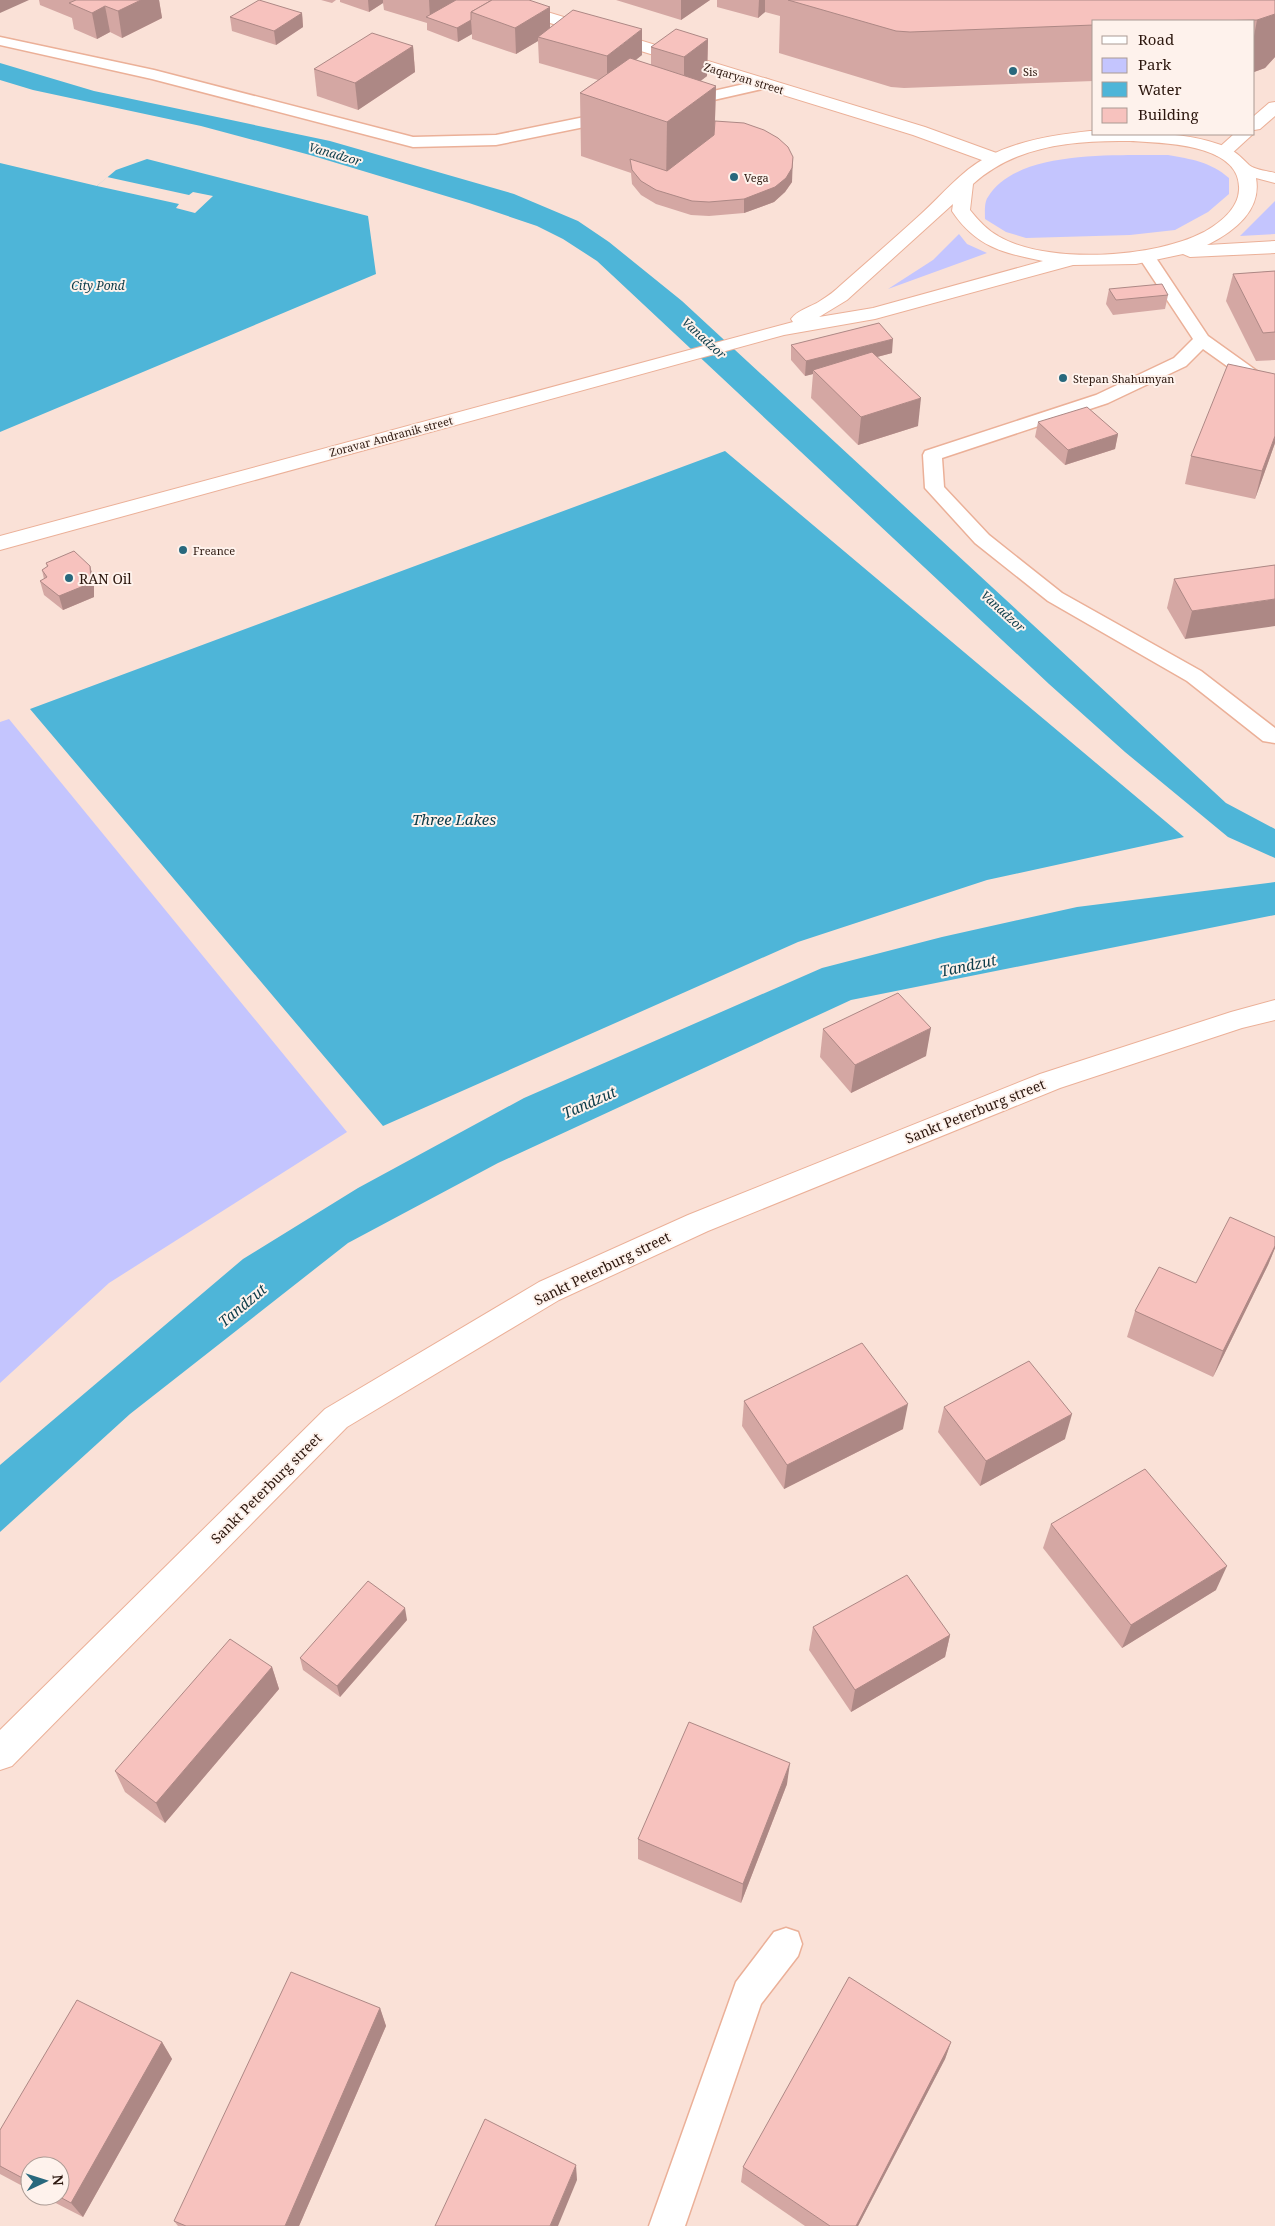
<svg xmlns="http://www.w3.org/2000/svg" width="1275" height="2226" font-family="'Noto Serif',serif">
	<rect width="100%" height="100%" fill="#fae1d7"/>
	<g fill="#c4c5fe">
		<path d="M1168,155C1191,159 1211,162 1229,178V194L1208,212L1175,230L1130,235L1026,238L1006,232L985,219C985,213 984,202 988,197C1016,149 1119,156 1168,155Z"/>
		<path d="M1275,201V234L1240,236Z"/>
		<path d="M959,234L967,244L987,253L888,289L933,260Z"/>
		<path d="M9,719L347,1132L109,1283L0,1383V722Z"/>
	</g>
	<g fill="#4eb5d8">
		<path d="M0,63L94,91L330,141L514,194L578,221L609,242L682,301L1226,803L1275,829V858L1228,837L1125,752L1049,684L597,261L563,239L537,226L469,203L310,155L201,126L33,90L0,80Z"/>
		<path d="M147,159L368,216L376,274L0,432V163L97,186L116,170Z"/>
		<path d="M725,451L1184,837L987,880L798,942L383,1126L30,709Z"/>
		<path d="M1275,882V915L851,1000L498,1163L348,1243L130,1414L0,1532V1465L243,1259L358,1188L524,1098L822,968L942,937L1077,907Z"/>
	</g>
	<path fill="#fae1d7" d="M107,177L189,195L193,192L213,196L195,213L176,208L179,204L97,186Z"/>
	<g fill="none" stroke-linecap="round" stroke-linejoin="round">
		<defs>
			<g id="lane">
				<path d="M0,37L154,70L413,137L496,135L614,111L620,113L622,116L620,119L614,121L496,145L413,147L152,79L0,45Z"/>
				<path d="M766,79L771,81L774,84L771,87L683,107L678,105L675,102L678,99Z"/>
				<path d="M1146,251L1152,252L1208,336L1275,384V397L1269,396L1203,349L1186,366L1108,403L942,458L944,487L989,535L1062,593L1201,671L1275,728V743L1263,741L1187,681L1048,601L975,543L925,488L923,455L925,451L1096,395L1174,358L1193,339L1138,256L1140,252Z"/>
				<path d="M786,1928L798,1932L802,1944L798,1956L761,2004L685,2226H649L736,1982L774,1932Z"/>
			</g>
			<path id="street" d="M483,0H508L925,127L1002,155L1005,159L1002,163H990L913,135L485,3Z"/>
			<g id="secondary">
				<path d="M1275,102V116L1260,129L1254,130V116L1269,103Z"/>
				<path d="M1234,134H1253L1229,156H1217L1214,152Z"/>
				<path d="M1275,1000V1020L1242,1028L1060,1088L708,1231L559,1300L347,1427L12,1766L0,1770V1730L325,1409L539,1282L688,1215L1040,1074L1231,1012Z"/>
			</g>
			<path id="highway" d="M1090,131H1094V134C1136,134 1180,130 1221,145C1233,149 1240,156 1249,165C1255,170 1268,171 1275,173V183L1256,178C1262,211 1233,232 1207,245L1275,241V253L1190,257L1183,254L1136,264L1073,265L875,319L784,335L0,550V536L793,322L791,319C797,310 811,307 820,301C828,296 835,291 841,285C868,261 895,238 921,214C943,194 961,171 987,157C1019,140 1055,135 1090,131ZM1130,141C1161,143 1242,143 1239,190C1238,209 1220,223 1204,232C1155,258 1047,265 998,236C987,230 978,220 970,210L973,184C1016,145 1075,140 1130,141ZM953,204L952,211C976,247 1003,253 1043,261L873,308L819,317L847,300Z"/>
		</defs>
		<use href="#lane" stroke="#ebb098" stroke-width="3"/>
		<use href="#street" stroke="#ebb098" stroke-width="2"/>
		<use href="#secondary" stroke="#ebb098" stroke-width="2"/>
		<use href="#highway" stroke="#ebb098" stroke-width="2"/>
		<use href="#lane" fill="#fff" fill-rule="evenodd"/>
		<use href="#street" fill="#fff" fill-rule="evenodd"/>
		<use href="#secondary" fill="#fff" fill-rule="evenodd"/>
		<use href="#highway" fill="#fff" fill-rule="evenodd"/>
	</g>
	<g fill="#d4a7a3">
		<path d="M39,0H159L162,18L122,38L110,32L97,39L74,29L72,18L40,5Z"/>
		<path d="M321,0H336L332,3Z"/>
		<path d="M340,0H529L550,28L642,55L635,60L651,65V47L708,39L707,76L700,81L716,86L715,121L792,182L785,192L774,202L744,213L709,216L691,215L656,204L641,195L632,184L631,173L581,156L580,93L598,80L539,63L538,41L516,54L472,39V34L458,42L427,30V23L384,10L383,3L369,12L340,2Z"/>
		<path d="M616,0H710L681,20Z"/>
		<path d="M717,0H1275V57L1265,68L1254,72V21H1094V81L904,88L891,87L779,53L780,16L765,12L758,18L717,7Z"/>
		<path d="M302,13L303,27L276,45L232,31L230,17Z"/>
		<path d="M413,46L415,72L358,110L317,96L314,69Z"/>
		<path d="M1275,271V360L1256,361L1226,301L1233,274Z"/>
		<path d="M1109,289L1168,295L1165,309L1113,315L1106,304Z"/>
		<path d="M791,345L892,353L877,357L918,426L858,445L811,398L813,374L805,376L791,360Z"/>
		<path d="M1275,374V443L1255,499L1185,484L1191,456Z"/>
		<path d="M1038,422L1118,434L1115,449L1065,465L1035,437Z"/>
		<path d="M46,563L90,566L94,581V597L63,610L44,595L40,581L44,579L42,570L47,567Z"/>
		<path d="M1275,565L1185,639L1167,608L1174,579Z"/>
		<path d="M823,1029L926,1056L851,1093L820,1057Z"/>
		<path d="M1275,1237V1248L1268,1265L1213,1377L1127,1337L1135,1311L1196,1283Z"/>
		<path d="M744,1401L903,1429L784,1489L742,1426Z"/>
		<path d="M944,1407L1065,1439L980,1486L938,1432Z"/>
		<path d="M1051,1524L1216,1590L1122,1648L1043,1548Z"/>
		<path d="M407,1620L340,1697L303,1670L300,1658Z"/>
		<path d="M813,1627L950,1635L945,1657L851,1712L809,1650Z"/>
		<path d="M272,1667L279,1689L165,1823L125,1792L115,1771Z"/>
		<path d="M787,1784L741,1903L638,1859V1839Z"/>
		<path d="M380,2008L386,2026L299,2226H178L174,2221Z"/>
		<path d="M162,2042L172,2059L83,2217L42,2196H60L30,2166V2190L0,2174V2130Z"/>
		<path d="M951,2042L945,2059L858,2226H805L741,2182L743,2167Z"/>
	</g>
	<g fill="#ad8885">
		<path d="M0,0H29L0,13Z"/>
		<path d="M141,0H159L162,18L122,38L118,11Z"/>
		<path d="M368,0H383V3L369,12Z"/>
		<path d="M429,0H468L430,18Z"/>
		<path d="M681,0H710L681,20Z"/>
		<path d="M759,0H765V12L758,18Z"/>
		<path d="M105,6L110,32L97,39L92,13Z"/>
		<path d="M550,7V33L538,37V41L516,54L515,28Z"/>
		<path d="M302,13L303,27L276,45L274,31Z"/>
		<path d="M1275,14V57L1265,68L1254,72V36L1257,20Z"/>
		<path d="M471,20L472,34L458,42L457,28Z"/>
		<path d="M642,29V55L607,83V56Z"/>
		<path d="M708,39L707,76L684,94V57Z"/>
		<path d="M413,46L415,72L358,110L355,83Z"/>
		<path d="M716,86L714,149L666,185L667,122Z"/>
		<path d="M793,157L792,182L785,192L774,202L744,213V199Z"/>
		<path d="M893,339L892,353L816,373L813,370V374L805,376L806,361Z"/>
		<path d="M921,398L918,426L858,445L861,417Z"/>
		<path d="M1118,434L1115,449L1065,465L1068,450Z"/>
		<path d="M1275,436V443L1255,499L1262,471Z"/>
		<path d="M90,566L94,581V597L63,610L59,596Z"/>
		<path d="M1275,599V626L1185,639L1192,611Z"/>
		<path d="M931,1028L926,1056L851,1093L855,1065Z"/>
		<path d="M1275,1246V1248L1268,1265L1213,1377L1223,1351Z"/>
		<path d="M908,1404L903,1429L784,1489L787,1465Z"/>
		<path d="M1072,1414L1065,1439L980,1486L986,1461Z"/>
		<path d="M1227,1566L1216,1590L1122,1648L1131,1625Z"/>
		<path d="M405,1608L407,1620L340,1697L337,1686Z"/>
		<path d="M950,1635L945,1657L851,1712L855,1690Z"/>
		<path d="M272,1667L279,1689L165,1823L156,1803Z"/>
		<path d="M790,1763L787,1784L741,1903L743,1884Z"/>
		<path d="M380,2008L386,2026L299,2226H285Z"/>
		<path d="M162,2042L172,2059L83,2217L71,2203Z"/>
		<path d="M951,2042L945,2059L858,2226H856Z"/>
		<path d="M576,2165L577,2180L558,2226H550Z"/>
	</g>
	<g fill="#f7c2be" stroke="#ad8885">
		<path d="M76,0H141L118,11L105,6L92,13L69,3Z"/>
		<path d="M259,0L302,13L274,31L230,17Z"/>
		<path d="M456,0H492L471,12V20L457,28L426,17Z"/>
		<path d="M492,0H529L550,7L515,28L471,12Z"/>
		<path d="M788,0H1275V14L1257,20L1210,21H1094V25L910,32L896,31Z"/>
		<path d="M573,10L642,29L607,56L538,37Z"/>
		<path d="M676,29L708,39L684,57L651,47Z"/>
		<path d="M372,33L413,46L355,83L314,69Z"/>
		<path d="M630,58L716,86L667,122L580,93Z"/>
		<path d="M715,121L744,123L764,130L778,138L788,147L793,157L792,168L786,178L775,187L744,199L709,202L692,201L656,190L641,181L632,170L630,159L667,171L714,135Z"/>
		<path d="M1275,271V332L1263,333L1233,274Z"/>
		<path d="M1162,284L1168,295L1116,300L1109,289Z"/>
		<path d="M879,323L893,339L806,361L791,345Z"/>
		<path d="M872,352L921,398L861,417L813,370Z"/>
		<path d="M1228,364L1275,374V436L1262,471L1191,456Z"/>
		<path d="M1087,407L1118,434L1068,450L1038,422Z"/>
		<path d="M74,551L90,566L91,583L59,596L40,581L47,577L42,570L48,566L46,563Z"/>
		<path d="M1275,565V599L1192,611L1174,579Z"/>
		<path d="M898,993L931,1028L855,1065L823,1029Z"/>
		<path d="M1230,1217L1275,1237V1246L1223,1351L1135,1311L1159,1267L1196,1283Z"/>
		<path d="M862,1343L908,1404L787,1465L744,1401Z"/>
		<path d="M1029,1361L1072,1414L986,1461L944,1407Z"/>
		<path d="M1145,1469L1227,1566L1131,1625L1051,1524Z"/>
		<path d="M907,1575L950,1635L855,1690L813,1627Z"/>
		<path d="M368,1581L405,1608L337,1686L300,1658Z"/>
		<path d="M230,1639L272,1667L156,1803L115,1771Z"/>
		<path d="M689,1722L790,1763L743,1884L638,1839Z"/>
		<path d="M291,1972L380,2008L285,2226H186L174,2221Z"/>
		<path d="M849,1977L951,2042L856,2226H830L743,2167Z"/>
		<path d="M77,2000L162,2042L71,2203L58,2196H60V2166H30V2182L0,2166V2130Z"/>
		<path d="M485,2119L576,2165L550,2226H435Z"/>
	</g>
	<g fill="#28687d" stroke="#fef2ec" stroke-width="2">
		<circle cx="1013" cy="71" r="5"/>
		<circle cx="734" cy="177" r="5"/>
		<circle cx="1063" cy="378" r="5"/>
		<circle cx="183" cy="550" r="5"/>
		<circle cx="69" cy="578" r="5"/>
	</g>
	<g text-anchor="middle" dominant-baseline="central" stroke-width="4" stroke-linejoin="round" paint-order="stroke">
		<g font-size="11" fill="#2c170e" stroke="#fef2ec" text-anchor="start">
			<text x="1023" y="71">Sis</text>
			<text x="744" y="177">Vega</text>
			<text x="1073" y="378">Stepan Shahumyan</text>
			<text x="193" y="550">Freance</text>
		</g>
		<g font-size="11" fill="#2c170e" stroke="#fef2ec">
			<text transform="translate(744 78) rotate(17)">Zaqaryan street</text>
			<text transform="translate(391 436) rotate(-15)">Zoravar Andranik street</text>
		</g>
		<g font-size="12" font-style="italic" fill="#0b3b49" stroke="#fef2ec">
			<text transform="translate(335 154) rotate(16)">Vanadzor</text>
			<text x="98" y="285">City Pond</text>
			<text transform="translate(704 338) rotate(42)">Vanadzor</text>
			<text transform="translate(1003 611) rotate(42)">Vanadzor</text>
		</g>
		<g font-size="14" fill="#2c170e" stroke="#fef2ec" text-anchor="start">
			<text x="79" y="578">RAN Oil</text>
		</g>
		<g font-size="14" fill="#2c170e" stroke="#fef2ec">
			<text transform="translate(975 1111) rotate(-22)">Sankt Peterburg street</text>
			<text transform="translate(602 1268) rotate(-26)">Sankt Peterburg street</text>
			<text transform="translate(266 1488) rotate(-45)">Sankt Peterburg street</text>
		</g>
		<g font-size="15" font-style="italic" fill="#0b3b49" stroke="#fef2ec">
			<text x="454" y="819">Three Lakes</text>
			<text transform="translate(968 965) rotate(-12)">Tandzut</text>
			<text transform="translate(589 1102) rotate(-24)">Tandzut</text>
			<text transform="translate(242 1305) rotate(-40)">Tandzut</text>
		</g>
	</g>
	<rect x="1092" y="20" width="162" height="115" fill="#fef2ec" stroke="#aa9a93"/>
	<rect x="1102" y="36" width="25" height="8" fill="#ffffff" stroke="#aa9a93"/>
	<text x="1138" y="45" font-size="15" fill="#2c170e">Road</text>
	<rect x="1102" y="58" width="25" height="15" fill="#c4c5fe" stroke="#aa9a93"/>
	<text x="1138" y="70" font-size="15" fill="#2c170e">Park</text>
	<rect x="1102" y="82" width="25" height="15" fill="#4eb5d8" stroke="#aa9a93"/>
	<text x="1138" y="95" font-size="15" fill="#2c170e">Water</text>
	<rect x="1102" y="108" width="25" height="15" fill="#f7c2be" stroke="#aa9a93"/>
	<text x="1138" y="120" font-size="15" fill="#2c170e">Building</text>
	<g transform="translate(45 2181) rotate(86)"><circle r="24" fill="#fef2ec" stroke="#aa9a93"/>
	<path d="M0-4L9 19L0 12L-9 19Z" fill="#28687d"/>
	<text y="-8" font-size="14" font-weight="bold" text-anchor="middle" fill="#2c170e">N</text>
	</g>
</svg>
